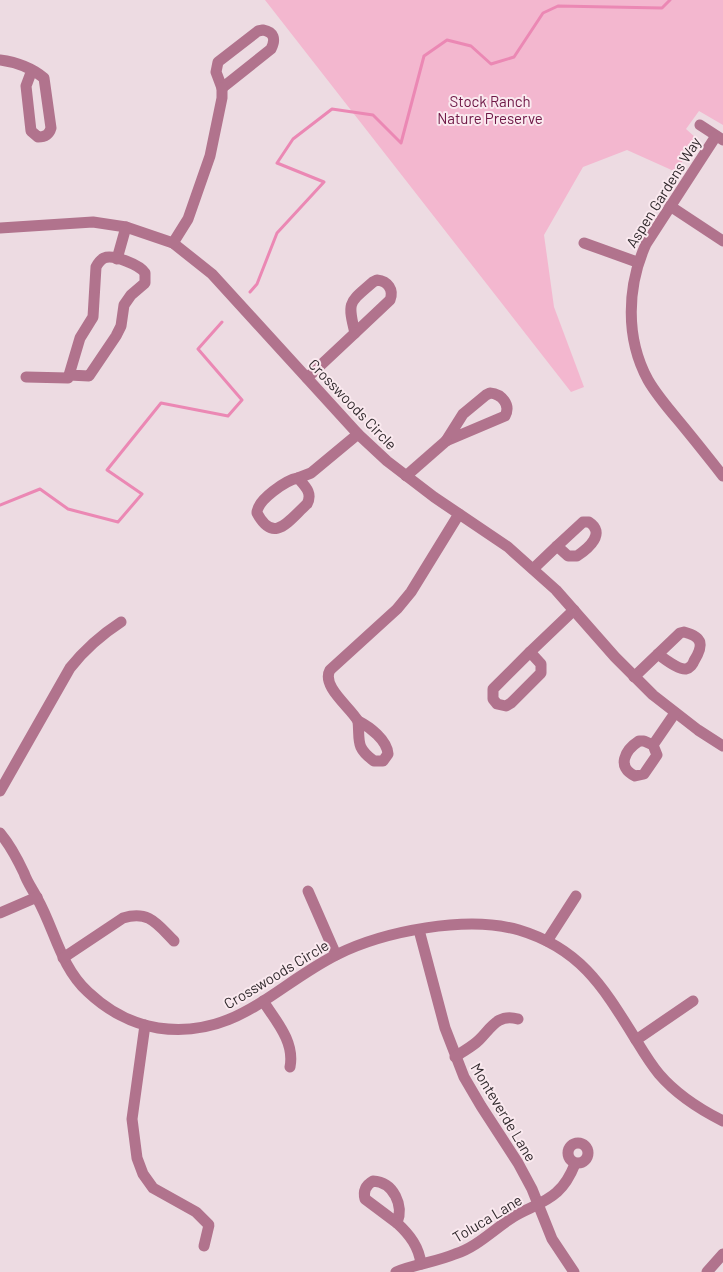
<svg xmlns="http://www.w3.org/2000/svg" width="723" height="1272" font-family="Barlow,sans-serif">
	<rect width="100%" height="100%" fill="#eddbe2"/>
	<path fill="#f3b7cf" d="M265,0H723V125L699,111L686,129L696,138L676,172L627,150L583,167L544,235L554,307L584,387L571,392Z"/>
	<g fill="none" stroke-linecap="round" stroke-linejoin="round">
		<g stroke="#eb88b4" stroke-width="3">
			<path d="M250,292L257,284L277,233L324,182L277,163L293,139L332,109L373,115L401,143L424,56L447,40L471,46L491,64L514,57L543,13L558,6L662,8L670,0"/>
			<path d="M0,505L40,489L68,509L118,522L142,494L107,470L161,403L228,416L242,400L198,349L222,322"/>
		</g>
		<g stroke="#b1738d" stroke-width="11">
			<path d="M263,30C274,32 276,39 271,49L222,88L216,72L218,62L258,31Z"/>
			<path d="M0,60C15,62 32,68 44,78L51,128C49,135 45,137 38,137L31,131L26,86L32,70"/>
			<path d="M700,125L723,140"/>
			<path d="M716,136L646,244C627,286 625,338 648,380C656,394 667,407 678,420C693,438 708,457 723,476"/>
			<path d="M670,206L723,241"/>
			<path d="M0,228L93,222L126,227L173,243L212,274L358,434L387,461L434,497L508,547L556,590L615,657L653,695L698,730L723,746"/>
			<path d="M173,243L188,219L210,156L222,98V88"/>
			<path d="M584,243L637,262"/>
			<path d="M117,259L126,227"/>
			<path d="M377,280C388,281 394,290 390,300L355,333C347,301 349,303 373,282Z"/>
			<path d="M26,377L68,378L69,375L80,338L93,317L96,267C98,263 100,260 104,258C113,254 140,265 145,273V283L131,295L124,305L121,326L116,336L89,376L69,375"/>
			<path d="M307,378L355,333"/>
			<path d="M490,393C502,394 511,405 505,416L446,441L463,414L486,395Z"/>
			<path d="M406,476L446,441"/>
			<path d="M298,478C305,486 313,493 307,504C289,520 274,545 257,513C257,500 286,480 298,478Z"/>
			<path d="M298,478L311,473L358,434"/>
			<path d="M583,522H589C606,533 589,548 577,556H568L557,546Z"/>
			<path d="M533,569L557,546"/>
			<path d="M684,632C703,637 704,645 694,661C693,664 690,668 686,669C679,670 663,658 658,654L680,633Z"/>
			<path d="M530,652L541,664V673L511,703L506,706L497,704L493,699V689Z"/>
			<path d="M530,652L574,610"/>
			<path d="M634,677L658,654"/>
			<path d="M358,721C350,707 321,686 330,670L397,609L411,592L459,514"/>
			<path d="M358,721C370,727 387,740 388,754L383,761H374C355,747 360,741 358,721Z"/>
			<path d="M639,741H644L653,745L657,755L644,774L635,776C616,767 625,750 639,741Z"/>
			<path d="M653,745L675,713"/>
			<path d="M0,791L70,668C85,649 101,635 121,622"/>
			<path d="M0,833C11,846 17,858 24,873C27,882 33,890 37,898C55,930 60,966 88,992C107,1010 132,1024 158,1028C236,1039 273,987 336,955C384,931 467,915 519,930C579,948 602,985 633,1035C641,1048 649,1062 659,1074C677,1095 699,1109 723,1121"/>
			<path d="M308,891L336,955"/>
			<path d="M0,913L37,897"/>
			<path d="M419,930L445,1028L464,1077L481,1106L518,1163L532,1189L552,1239L574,1272"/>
			<path d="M547,941L576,896"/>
			<path d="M63,958L123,918C149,910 157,924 174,941"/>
			<path d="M263,1001C276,1021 295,1042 290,1067"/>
			<path d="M145,1025L132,1119L137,1158L143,1174L153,1188L196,1212L209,1225L204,1246"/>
			<path d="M636,1040L693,1001"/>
			<path d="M455,1057C463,1051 472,1047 479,1040C491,1028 498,1013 518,1019"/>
			<circle cx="578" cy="1153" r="10"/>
			<path d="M373,1181C394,1182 404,1206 397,1223L365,1199C363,1191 366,1185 373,1181Z"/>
			<path d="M397,1223C410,1235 419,1247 421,1264"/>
			<path d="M396,1272C416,1264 436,1262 455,1254C477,1247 494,1229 513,1217C527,1208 544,1204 557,1192C565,1185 571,1174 575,1164"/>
			<path d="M707,1272L723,1254"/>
		</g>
	</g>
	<g text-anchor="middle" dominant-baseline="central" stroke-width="4" stroke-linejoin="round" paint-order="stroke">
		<g font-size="15" fill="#6e1846" stroke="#fae9ef">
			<text x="490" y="101">Stock Ranch<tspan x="490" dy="17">Nature Preserve</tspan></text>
		</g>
		<g font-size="15" fill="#312a2d" stroke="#fae9ef">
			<text transform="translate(663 192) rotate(-58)">Aspen Gardens Way</text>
			<text transform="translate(353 404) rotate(46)">Crosswoods Circle</text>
			<text transform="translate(276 974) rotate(-31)">Crosswoods Circle</text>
			<text transform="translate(504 1112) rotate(59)">Monteverde Lane</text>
			<text transform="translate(487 1218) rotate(-31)">Toluca Lane</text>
		</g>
	</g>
</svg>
